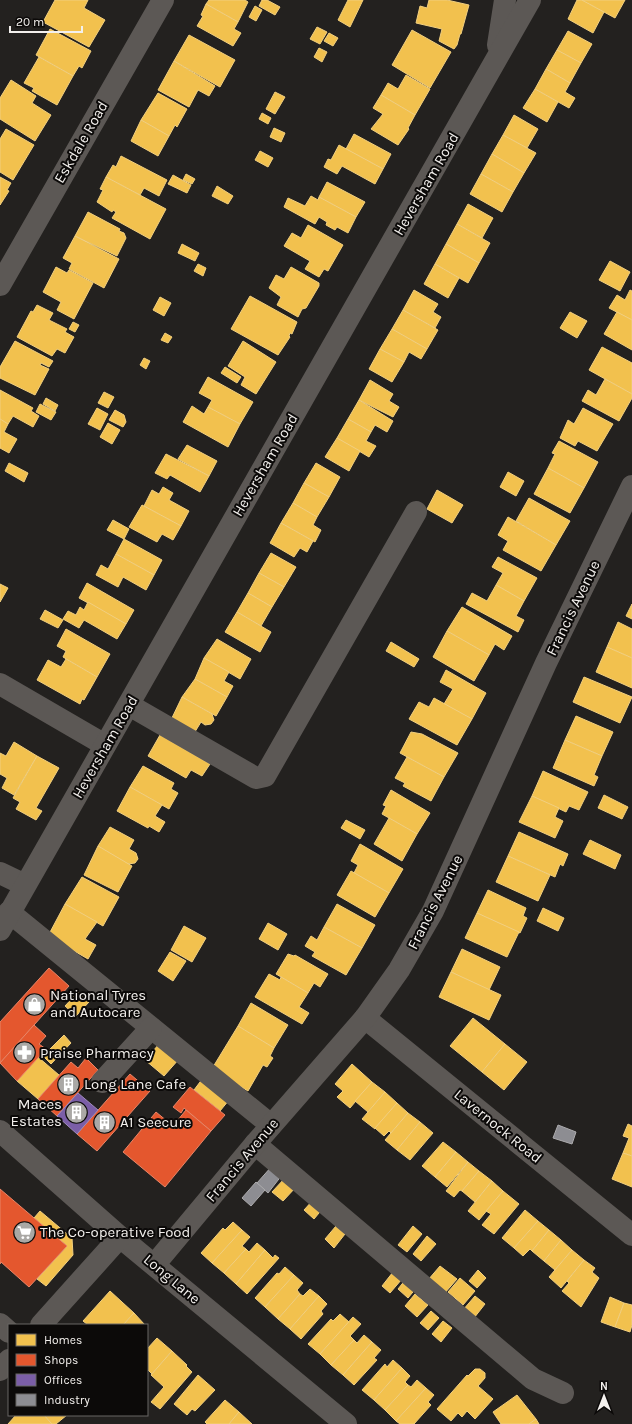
<svg xmlns="http://www.w3.org/2000/svg" width="632" height="1424" font-family="Karla,sans-serif">
	<rect width="100%" height="100%" fill="#23211f"/>
	<g fill="#f2c14e" stroke="#f2cf7e">
		<path d="M55,0H88L84,8L105,20L89,47L43,22Z"/>
		<path d="M209,0H245L248,2L238,22L206,4Z"/>
		<path d="M262,0H267L280,7L275,15L259,6Z"/>
		<path d="M348,0H363L350,27L338,20Z"/>
		<path d="M429,0H447L469,5L461,34H460L457,45L454,49L439,41L442,29L416,23L420,6L427,8Z"/>
		<path d="M577,0H582L604,12L593,33L568,19Z"/>
		<path d="M582,0H625L615,18Z"/>
		<path d="M206,4L238,22L234,29L241,33L233,46L197,26L203,16L201,15Z"/>
		<path d="M255,6L262,10L256,21L249,17Z"/>
		<path d="M317,27L327,32L320,44L310,39Z"/>
		<path d="M50,29L91,51L82,68L79,66L73,76L36,55Z"/>
		<path d="M412,30L451,52L430,88L392,65Z"/>
		<path d="M568,31L592,44L581,63L557,50Z"/>
		<path d="M329,33L338,38L333,46L324,41Z"/>
		<path d="M189,35L235,60L220,87L174,61Z"/>
		<path d="M319,48L327,52L322,62L314,57Z"/>
		<path d="M557,50L581,63L570,83L546,69Z"/>
		<path d="M39,57L73,76L57,105L32,91L34,88L24,83Z"/>
		<path d="M174,61L215,86L209,96L198,90L189,107L158,90Z"/>
		<path d="M546,69L570,83L565,92L575,98L569,108L535,89Z"/>
		<path d="M406,75L430,89L415,115L381,95L388,83L398,89Z"/>
		<path d="M11,80L36,96L32,103L51,115L35,141L0,119V98Z"/>
		<path d="M535,89L558,102L547,122L523,108Z"/>
		<path d="M275,92L285,97L275,114L266,109Z"/>
		<path d="M158,93L187,109L177,127L175,125L169,136L141,120Z"/>
		<path d="M381,95L415,115L408,128L409,129L398,145L371,129L383,114L373,108Z"/>
		<path d="M262,113L271,118L268,124L259,119Z"/>
		<path d="M514,115L538,129L527,148L503,135Z"/>
		<path d="M141,120L169,136L158,156L131,141Z"/>
		<path d="M274,128L285,133L281,142L270,137Z"/>
		<path d="M6,129L34,145L13,180L0,172V139Z"/>
		<path d="M354,134L391,154L383,169L346,149Z"/>
		<path d="M503,135L536,153L524,173L492,154Z"/>
		<path d="M339,145L383,169L375,184L342,166L337,174L324,167L328,159L331,160Z"/>
		<path d="M260,151L273,158L268,167L255,160Z"/>
		<path d="M492,154L524,173L513,192L481,174Z"/>
		<path d="M121,156L167,180L159,196L144,188L140,195L106,177L113,165L116,167Z"/>
		<path d="M186,174L195,179L192,184L183,180Z"/>
		<path d="M481,174L513,192L502,212L470,194Z"/>
		<path d="M173,175L191,185L187,193L168,184Z"/>
		<path d="M0,177L11,183L7,190L9,191L0,205Z"/>
		<path d="M106,177L166,209L150,239L112,218L116,212L113,210L112,212L97,202L103,190L100,189Z"/>
		<path d="M327,182L365,202L356,217L319,197Z"/>
		<path d="M217,186L233,196L228,204L212,196Z"/>
		<path d="M311,196L318,200L319,197L356,217L348,233L337,227L335,230L326,225L327,222L319,217L315,224L284,207L288,198L305,206Z"/>
		<path d="M468,204L493,218L482,238L457,224Z"/>
		<path d="M88,212L120,229L119,231L124,233L126,238L117,256L75,236Z"/>
		<path d="M457,224L490,243L479,263L446,244Z"/>
		<path d="M308,225L343,245L328,271L324,269L319,277L305,269L310,261L284,246L292,233L301,238Z"/>
		<path d="M75,236L119,259L104,288L69,269L72,263L63,258Z"/>
		<path d="M182,244L199,253L195,261L178,253Z"/>
		<path d="M446,244L479,263L468,283L435,264Z"/>
		<path d="M610,261L630,272L620,291L599,280Z"/>
		<path d="M198,264L206,268L203,276L194,271Z"/>
		<path d="M435,264L459,278L448,298L424,284Z"/>
		<path d="M56,267L67,273L69,270L93,283L74,319L57,310L61,302L43,292Z"/>
		<path d="M291,267L319,283V286L306,308L302,309L298,317L277,305L281,297L269,288L276,275L284,279Z"/>
		<path d="M414,290L438,304L433,312L441,317L435,328L403,310Z"/>
		<path d="M630,290L632,291V320L609,308L617,295L625,300Z"/>
		<path d="M250,296L297,322L292,334L290,333L289,336L290,337L278,355L231,329Z"/>
		<path d="M160,297L171,303L164,316L153,310Z"/>
		<path d="M37,305L53,313L49,320L67,329L65,332L74,337L65,353L57,349L52,356L17,337L31,311L33,312Z"/>
		<path d="M403,310L438,330L427,349L392,329Z"/>
		<path d="M570,312L587,321L577,338L560,328Z"/>
		<path d="M617,312L632,320V350L604,334Z"/>
		<path d="M73,322L79,325L75,332L69,329Z"/>
		<path d="M392,329L427,349L421,359L409,352L404,362L380,349Z"/>
		<path d="M165,333L172,337L168,343L161,340Z"/>
		<path d="M15,341L53,361L49,367L41,363L40,365L49,369L35,395L0,378V367Z"/>
		<path d="M243,341L276,362L256,394L241,385L245,377L228,366Z"/>
		<path d="M602,347L632,363V394L589,370Z"/>
		<path d="M380,349L404,362L392,382L369,369Z"/>
		<path d="M144,358L150,361L146,369L140,365Z"/>
		<path d="M225,367L241,377L237,383L221,373Z"/>
		<path d="M208,377L253,402L240,424L208,407L212,400L199,393Z"/>
		<path d="M605,379L632,394V398L619,421L582,401L588,390L596,395Z"/>
		<path d="M370,380L393,394L389,401L399,407L393,417L359,400Z"/>
		<path d="M0,390L33,408L31,411L39,416L33,427L13,416L8,424L0,419Z"/>
		<path d="M104,392L114,397L108,408L98,403Z"/>
		<path d="M46,398L58,405L55,411L43,404Z"/>
		<path d="M359,400L393,421L387,432L375,425L371,432L348,419Z"/>
		<path d="M40,404L56,412L51,420L36,412Z"/>
		<path d="M192,406L204,414L208,407L240,424L228,447L183,422Z"/>
		<path d="M97,408L108,414L100,430L88,424Z"/>
		<path d="M583,408L613,424L597,451L578,441L575,446L560,438L568,420L574,424Z"/>
		<path d="M115,410L124,415L126,422L123,427L109,420Z"/>
		<path d="M0,419L8,424L4,432L17,439L9,453L0,448Z"/>
		<path d="M348,419L371,432L366,441L376,446L369,457L337,438Z"/>
		<path d="M108,423L120,430L112,444L100,437Z"/>
		<path d="M337,438L360,451L349,471L325,457Z"/>
		<path d="M559,441L598,462L584,488L548,468L555,454L552,453Z"/>
		<path d="M187,445L217,461L209,476L178,459Z"/>
		<path d="M166,454L209,476L200,492L170,475L167,479L155,473Z"/>
		<path d="M9,463L28,473L24,482L5,471Z"/>
		<path d="M316,463L340,477L329,497L304,483Z"/>
		<path d="M548,468L584,488L570,513L534,494Z"/>
		<path d="M508,472L524,481L516,496L500,487Z"/>
		<path d="M304,483L329,497L317,517L293,503Z"/>
		<path d="M163,487L173,493L169,500L189,511L181,526L144,506L152,490L159,494Z"/>
		<path d="M437,490L463,505L452,523L427,509Z"/>
		<path d="M529,498L570,521L556,545L516,521Z"/>
		<path d="M293,503L317,517L313,525L321,530L315,542L281,523Z"/>
		<path d="M142,505L181,526L173,540L162,534L157,542L129,527Z"/>
		<path d="M508,517L556,545L541,571L503,550L508,541L498,535Z"/>
		<path d="M113,520L129,529L124,539L107,530Z"/>
		<path d="M281,523L313,541L307,552L300,548L294,557L270,543Z"/>
		<path d="M124,539L162,560L154,575L116,554Z"/>
		<path d="M271,553L296,567L284,587L259,573Z"/>
		<path d="M116,554L154,575L146,590L123,577L118,587L96,575L101,565L108,569Z"/>
		<path d="M498,557L537,578L524,601L496,585L503,573L492,567Z"/>
		<path d="M259,573L284,587L272,607L248,593Z"/>
		<path d="M87,583L134,610L126,624L79,598Z"/>
		<path d="M0,584L8,588L0,602Z"/>
		<path d="M496,585L524,601L516,616L524,620L518,632L466,604L472,593L487,601Z"/>
		<path d="M248,593L272,607L261,626L237,612Z"/>
		<path d="M88,602L126,624L117,639L84,620L79,628L63,619L68,611L76,615L80,607L84,610Z"/>
		<path d="M632,604V619L626,616Z"/>
		<path d="M462,607L512,636L504,650L495,644L489,655L447,631Z"/>
		<path d="M45,610L63,620L58,628L40,619Z"/>
		<path d="M237,612L271,632L260,652L225,632Z"/>
		<path d="M618,622L632,629V658L607,647Z"/>
		<path d="M66,629L110,654L97,677L63,657L66,651L57,646Z"/>
		<path d="M447,631L489,655L474,681L433,657Z"/>
		<path d="M217,639L251,659L240,679L204,658Z"/>
		<path d="M391,642L419,659L414,667L386,651Z"/>
		<path d="M607,647L632,658V688L596,672Z"/>
		<path d="M204,658L229,672L224,681L233,686L227,697L195,679Z"/>
		<path d="M66,659L97,677L84,700L82,699L80,704L37,680L48,660L61,667Z"/>
		<path d="M446,670L486,693L472,719L444,704L453,689L440,682Z"/>
		<path d="M584,677L632,697L620,723L573,702Z"/>
		<path d="M195,679L227,697L216,716L182,697Z"/>
		<path d="M182,697L212,714L214,720L211,724L205,725L201,722L193,735L170,722Z"/>
		<path d="M434,698L472,719L457,745L409,719L419,702L429,707Z"/>
		<path d="M576,716L613,732L602,756L565,740Z"/>
		<path d="M411,732L422,734L458,753L444,777L400,753Z"/>
		<path d="M160,735L210,764L202,776L191,770L186,778L148,756Z"/>
		<path d="M565,740L602,756L594,775L598,777L594,786L553,768Z"/>
		<path d="M14,742L37,756L14,795L2,788L7,778L0,774V753L6,756Z"/>
		<path d="M37,756L59,768L36,808L42,811L36,820L16,809L20,802L13,798Z"/>
		<path d="M407,757L444,777L431,801L403,786L405,783L395,778Z"/>
		<path d="M143,766L174,783L171,789L178,793L169,809L130,787Z"/>
		<path d="M543,771L588,792L579,810L569,806L566,812L532,796Z"/>
		<path d="M130,787L162,805L155,816L165,822L159,832L149,826L148,828L117,811Z"/>
		<path d="M391,790L430,813L417,834L382,814L386,806L383,805Z"/>
		<path d="M604,795L628,807L622,819L598,808Z"/>
		<path d="M532,796L559,808L555,817L563,821L555,838L519,822Z"/>
		<path d="M389,818L417,834L402,861L374,844Z"/>
		<path d="M346,820L365,830L360,839L341,828Z"/>
		<path d="M110,827L134,840L129,849L136,853L138,859L135,863L128,864L98,846Z"/>
		<path d="M519,832L568,854L563,866L560,864L555,877L508,856Z"/>
		<path d="M590,840L621,855L615,869L583,854Z"/>
		<path d="M360,844L403,869L389,893L354,873L358,865L351,861Z"/>
		<path d="M98,846L132,866L118,892L84,875Z"/>
		<path d="M508,856L550,875L538,901L496,882Z"/>
		<path d="M351,871L389,893L375,917L337,895Z"/>
		<path d="M82,877L119,897L103,926L65,904Z"/>
		<path d="M488,890L526,908L523,916L527,918L520,933L477,913Z"/>
		<path d="M65,904L97,922L85,939L96,945L88,959L48,936Z"/>
		<path d="M337,904L375,925L362,948L324,927Z"/>
		<path d="M543,908L564,918L558,931L537,921Z"/>
		<path d="M477,913L519,932L507,957L465,938Z"/>
		<path d="M268,923L287,934L278,950L259,939Z"/>
		<path d="M184,926L206,938L192,962L171,950Z"/>
		<path d="M324,927L362,948L346,975L312,956L315,952L305,946L311,936L317,940Z"/>
		<path d="M462,949L500,967L489,990L451,972Z"/>
		<path d="M170,952L186,961L173,981L158,971Z"/>
		<path d="M288,954L294,956L295,955L328,974L320,987L314,983L308,993L276,974Z"/>
		<path d="M451,972L501,995L489,1020L439,997Z"/>
		<path d="M269,974L280,980L281,977L308,993L299,1007L309,1013L302,1024L255,997Z"/>
		<path d="M78,992L89,1002L76,1016L65,1006Z"/>
		<path d="M251,1003L288,1025L274,1048L238,1026Z"/>
		<path d="M473,1018L505,1044L482,1072L450,1046Z"/>
		<path d="M238,1026L274,1048L270,1056L273,1058L267,1067L263,1065L248,1091L223,1076L213,1067Z"/>
		<path d="M64,1035L71,1043L51,1064L43,1056Z"/>
		<path d="M160,1043L179,1059L164,1076L145,1060Z"/>
		<path d="M505,1044L527,1062L504,1090L482,1072Z"/>
		<path d="M38,1057L59,1075L38,1099L17,1081Z"/>
		<path d="M352,1064L372,1082L350,1108L337,1097L343,1091L335,1084Z"/>
		<path d="M203,1078L229,1100L220,1111L194,1090Z"/>
		<path d="M372,1082L385,1092L368,1112L355,1101Z"/>
		<path d="M385,1092L397,1103L375,1129L362,1119Z"/>
		<path d="M397,1103L408,1113L391,1133L389,1131L384,1136L375,1128Z"/>
		<path d="M408,1113L420,1122L397,1150L385,1140Z"/>
		<path d="M420,1122L433,1133L410,1160L397,1150Z"/>
		<path d="M628,1124L632,1126V1156L623,1153L629,1138L623,1136Z"/>
		<path d="M443,1142L456,1152L435,1177L422,1166Z"/>
		<path d="M456,1152L468,1162L447,1187L435,1177Z"/>
		<path d="M623,1153L632,1156V1187L612,1179Z"/>
		<path d="M468,1162L479,1171L462,1191L460,1190L454,1197L446,1191Z"/>
		<path d="M479,1171L492,1181L475,1202L462,1191Z"/>
		<path d="M285,1178L296,1187L283,1201L272,1192Z"/>
		<path d="M492,1181L503,1191L479,1220L468,1211Z"/>
		<path d="M503,1191L519,1204L494,1234L482,1225L491,1214L486,1211Z"/>
		<path d="M314,1199L324,1207L314,1219L304,1210Z"/>
		<path d="M525,1210L538,1221L514,1248L502,1238Z"/>
		<path d="M40,1211L72,1238L73,1255L46,1286L37,1279L67,1246L34,1218Z"/>
		<path d="M538,1221L549,1230L532,1251L530,1249L523,1256L514,1248Z"/>
		<path d="M233,1222L242,1230L212,1263L201,1253L223,1228L225,1230Z"/>
		<path d="M336,1226L345,1234L334,1248L325,1239Z"/>
		<path d="M413,1226L422,1234L407,1252L398,1245Z"/>
		<path d="M242,1230L250,1237L242,1246L246,1249L224,1273L212,1263Z"/>
		<path d="M549,1230L561,1240L544,1261L532,1251Z"/>
		<path d="M427,1236L436,1244L421,1261L413,1254Z"/>
		<path d="M561,1240L572,1250L555,1270L544,1261Z"/>
		<path d="M257,1243L265,1250L236,1284L224,1273L246,1249L249,1252Z"/>
		<path d="M265,1250L273,1258L275,1255L279,1258L247,1294L236,1284Z"/>
		<path d="M572,1250L584,1260L561,1288L549,1277Z"/>
		<path d="M584,1260L595,1268L592,1272L599,1278L581,1307L562,1291L569,1283L567,1281Z"/>
		<path d="M440,1266L457,1279L444,1294L428,1280Z"/>
		<path d="M285,1267L294,1275L265,1307L255,1298L277,1273L279,1274Z"/>
		<path d="M478,1270L486,1278L477,1288L469,1281Z"/>
		<path d="M393,1272L402,1279L390,1293L382,1286Z"/>
		<path d="M294,1275L303,1283L297,1290L300,1294L278,1319L265,1307Z"/>
		<path d="M460,1278L475,1291L463,1305L448,1292Z"/>
		<path d="M406,1279L417,1287L408,1298L398,1289Z"/>
		<path d="M310,1289L319,1296L290,1329L278,1319L300,1294L303,1296Z"/>
		<path d="M110,1291L134,1313L123,1325H88L83,1321Z"/>
		<path d="M415,1294L428,1305L417,1317L405,1306Z"/>
		<path d="M319,1296L327,1304L321,1311L323,1314L301,1339L290,1329Z"/>
		<path d="M475,1296L485,1304L474,1318L463,1310Z"/>
		<path d="M610,1297L624,1303L615,1327L601,1322Z"/>
		<path d="M624,1303L632,1305V1325L630,1332L615,1327Z"/>
		<path d="M431,1311L439,1318L428,1330L420,1323Z"/>
		<path d="M134,1313L145,1325H123Z"/>
		<path d="M340,1314L349,1322L320,1354L308,1344L331,1319L333,1321Z"/>
		<path d="M353,1317L361,1324L350,1336L354,1340L331,1365L320,1354Z"/>
		<path d="M443,1321L452,1328L441,1342L432,1334Z"/>
		<path d="M364,1335L372,1342L343,1375L331,1365L354,1340L357,1343Z"/>
		<path d="M157,1338L172,1351L152,1374L147,1369V1349Z"/>
		<path d="M372,1342L381,1350L374,1358L377,1360L354,1385L343,1375Z"/>
		<path d="M172,1351L187,1365L186,1366L192,1372L160,1409L151,1402L164,1387L151,1375Z"/>
		<path d="M393,1360L402,1368L374,1400L362,1390L385,1364L387,1367Z"/>
		<path d="M402,1368L410,1376L405,1382L408,1385L385,1410L374,1400Z"/>
		<path d="M475,1369H480L485,1373V1378L478,1386L493,1399L475,1419L467,1411L462,1417L458,1413L451,1421L437,1409L467,1375L468,1376Z"/>
		<path d="M198,1375L215,1390L195,1411L192,1409L187,1415L174,1404Z"/>
		<path d="M417,1380L426,1388L396,1421L385,1410L408,1385L411,1387Z"/>
		<path d="M426,1388L434,1395L428,1402L431,1405L414,1424H400L396,1421Z"/>
		<path d="M517,1395L536,1419L529,1424H501L493,1412Z"/>
		<path d="M225,1400L239,1412L229,1424H207L205,1422Z"/>
		<path d="M239,1412L252,1424H229Z"/>
		<path d="M16,1415H44L52,1424H8Z"/>
		<path d="M44,1415H67L56,1424H52Z"/>
		<path d="M536,1419L539,1424H529Z"/>
	</g>
	<g fill="#e4572e" stroke="#e88567">
		<path d="M49,968L69,986L0,1063V1022Z"/>
		<path d="M34,1025L46,1036L39,1044L46,1049L17,1081L0,1063Z"/>
		<path d="M86,1058L98,1070L57,1116L38,1099L71,1062L78,1068Z"/>
		<path d="M130,1074L150,1091L97,1151L77,1134Z"/>
		<path d="M190,1087L225,1115L211,1131L184,1108L181,1113L173,1107Z"/>
		<path d="M186,1110L211,1131L165,1187L123,1152L156,1112L173,1126Z"/>
		<path d="M0,1189L67,1246L29,1287L1,1262L0,1264Z"/>
	</g>
	<path fill="#7b5ea7" stroke="#9f8abc" d="M78,1093L98,1110L77,1134L57,1116Z"/>
	<g fill="#8d8d92" stroke="#acabad">
		<path d="M558,1125L576,1132L572,1144L553,1138Z"/>
		<path d="M272,1166L282,1175L268,1193L257,1183Z"/>
		<path d="M256,1182L265,1190L251,1206L242,1198Z"/>
	</g>
	<g fill="none" stroke-linecap="round" stroke-linejoin="round">
		<g stroke="#5c5855" stroke-width="22">
			<path d="M498,45L505,0"/>
			<path d="M0,285L163,0"/>
			<path d="M0,684L105,745"/>
			<path d="M129,705L256,778L265,776L416,512"/>
			<path d="M0,873L25,885"/>
			<path d="M9,912L271,1125"/>
			<path d="M0,930L530,0"/>
			<path d="M365,1018L632,1235"/>
			<path d="M102,1082L151,1028"/>
			<path d="M0,1131L120,1237L346,1424"/>
			<path d="M255,1144L533,1379L563,1393"/>
			<path d="M155,1264L255,1144L365,1018L399,970L433,911L546,663L632,486"/>
			<path d="M0,1324L9,1332"/>
			<path d="M41,1325L120,1237"/>
			<path d="M0,1370L9,1360"/>
		</g>
	</g>
	<defs>
		<symbol id="shop-disc" viewBox="-11 -11 22 22"><circle r="9.5" fill="#aaa8a5" stroke="#0c0a09"/><path d="M-5-2.5h2.3a2.7 3.5 0 0 1 5.4 0H5L5.5 6h-11ZM-1.5-2.5h3a1.5 2.3 0 0 0-3 0Z" fill="#fff"/></symbol>
		<symbol id="pharmacy-disc" viewBox="-11 -11 22 22"><circle r="9.5" fill="#aaa8a5" stroke="#0c0a09"/><path d="M-2-6h4v4h4v4h-4v4h-4v-4h-4v-4h4Z" fill="#fff"/></symbol>
		<symbol id="building-disc" viewBox="-11 -11 22 22"><circle r="9.5" fill="#aaa8a5" stroke="#0c0a09"/><path d="M-4-6H4V6H1V3H-1V6H-4ZM-2.5-4.3h1.7v1.8h-1.7ZM.8-4.3h1.7v1.8H.8ZM-2.5-1h1.7V.8h-1.7ZM.8-1h1.7V.8H.8Z" fill="#fff"/></symbol>
		<symbol id="supermarket-disc" viewBox="-11 -11 22 22"><circle r="9.5" fill="#aaa8a5" stroke="#0c0a09"/><path d="M-6-5.5h2.5l.6 2H6L4.5 2H-2.5L-4.4-4H-6ZM-1.5 3.2a1.3 1.3 0 1 0 .1 0ZM3 3.2a1.3 1.3 0 1 0 .1 0Z" fill="#fff"/></symbol>
	</defs>
	<g fill-rule="evenodd">
		<use href="#shop-disc" x="22" y="992" width="25" height="25"/>
		<use href="#pharmacy-disc" x="12" y="1040" width="25" height="25"/>
		<use href="#building-disc" x="56" y="1072" width="25" height="25"/>
		<use href="#building-disc" x="64" y="1100" width="25" height="25"/>
		<use href="#building-disc" x="92" y="1110" width="25" height="25"/>
		<use href="#supermarket-disc" x="12" y="1220" width="25" height="25"/>
	</g>
	<g text-anchor="middle" dominant-baseline="central" stroke-width="4" stroke-linejoin="round" paint-order="stroke">
		<g font-size="15" fill="#f3f0ed" stroke="#0c0a09">
			<text transform="translate(81 142) rotate(-60)">Eskdale Road</text>
			<text transform="translate(426 184) rotate(-60)">Heversham Road</text>
			<text transform="translate(265 465) rotate(-60)">Heversham Road</text>
			<text transform="translate(573 608) rotate(-64)">Francis Avenue</text>
			<text transform="translate(105 747) rotate(-60)">Heversham Road</text>
			<text transform="translate(435 902) rotate(-63)">Francis Avenue</text>
			<text transform="translate(498 1126) rotate(39)">Lavernock Road</text>
			<text transform="translate(242 1160) rotate(-50)">Francis Avenue</text>
			<text transform="translate(172 1279) rotate(40)">Long Lane</text>
		</g>
		<g font-size="15" fill="#f3f0ed" stroke="#0c0a09" text-anchor="start">
			<text x="50" y="995">National Tyres<tspan x="50" dy="17">and Autocare</tspan></text>
			<text x="40" y="1053">Praise Pharmacy</text>
			<text x="84" y="1084">Long Lane Cafe</text>
			<text x="62" y="1104" text-anchor="end">Maces<tspan x="62" dy="17">Estates</tspan></text>
			<text x="120" y="1122">A1 Seecure</text>
			<text x="40" y="1232">The Co-operative Food</text>
		</g>
	</g>
	<rect x="8" y="1324" width="140" height="92" fill="#0c0a09" stroke="#686664"/>
	<rect x="16" y="1334" width="20" height="12" fill="#f2c14e" stroke="#686664"/>
	<text x="44" y="1344" font-size="12" fill="#f3f0ed">Homes</text>
	<rect x="16" y="1354" width="20" height="12" fill="#e4572e" stroke="#686664"/>
	<text x="44" y="1364" font-size="12" fill="#f3f0ed">Shops</text>
	<rect x="16" y="1374" width="20" height="12" fill="#7b5ea7" stroke="#686664"/>
	<text x="44" y="1384" font-size="12" fill="#f3f0ed">Offices</text>
	<rect x="16" y="1394" width="20" height="12" fill="#8d8d92" stroke="#686664"/>
	<text x="44" y="1404" font-size="12" fill="#f3f0ed">Industry</text>
	<g transform="translate(604 1396)" stroke="#0c0a09" stroke-width="3" paint-order="stroke">
	<path d="M0-3L7 15L0 10L-7 15Z" fill="#f3f0ed"/>
	<text y="-6" font-size="11" font-weight="bold" text-anchor="middle" fill="#f3f0ed">N</text>
	</g>
	<path d="M10 26v6h72v-6" fill="none" stroke="#f3f0ed" stroke-width="2"/>
	<text x="16" y="26" font-size="12" fill="#f3f0ed" stroke="#0c0a09" stroke-width="3" paint-order="stroke">20 m</text>
</svg>
